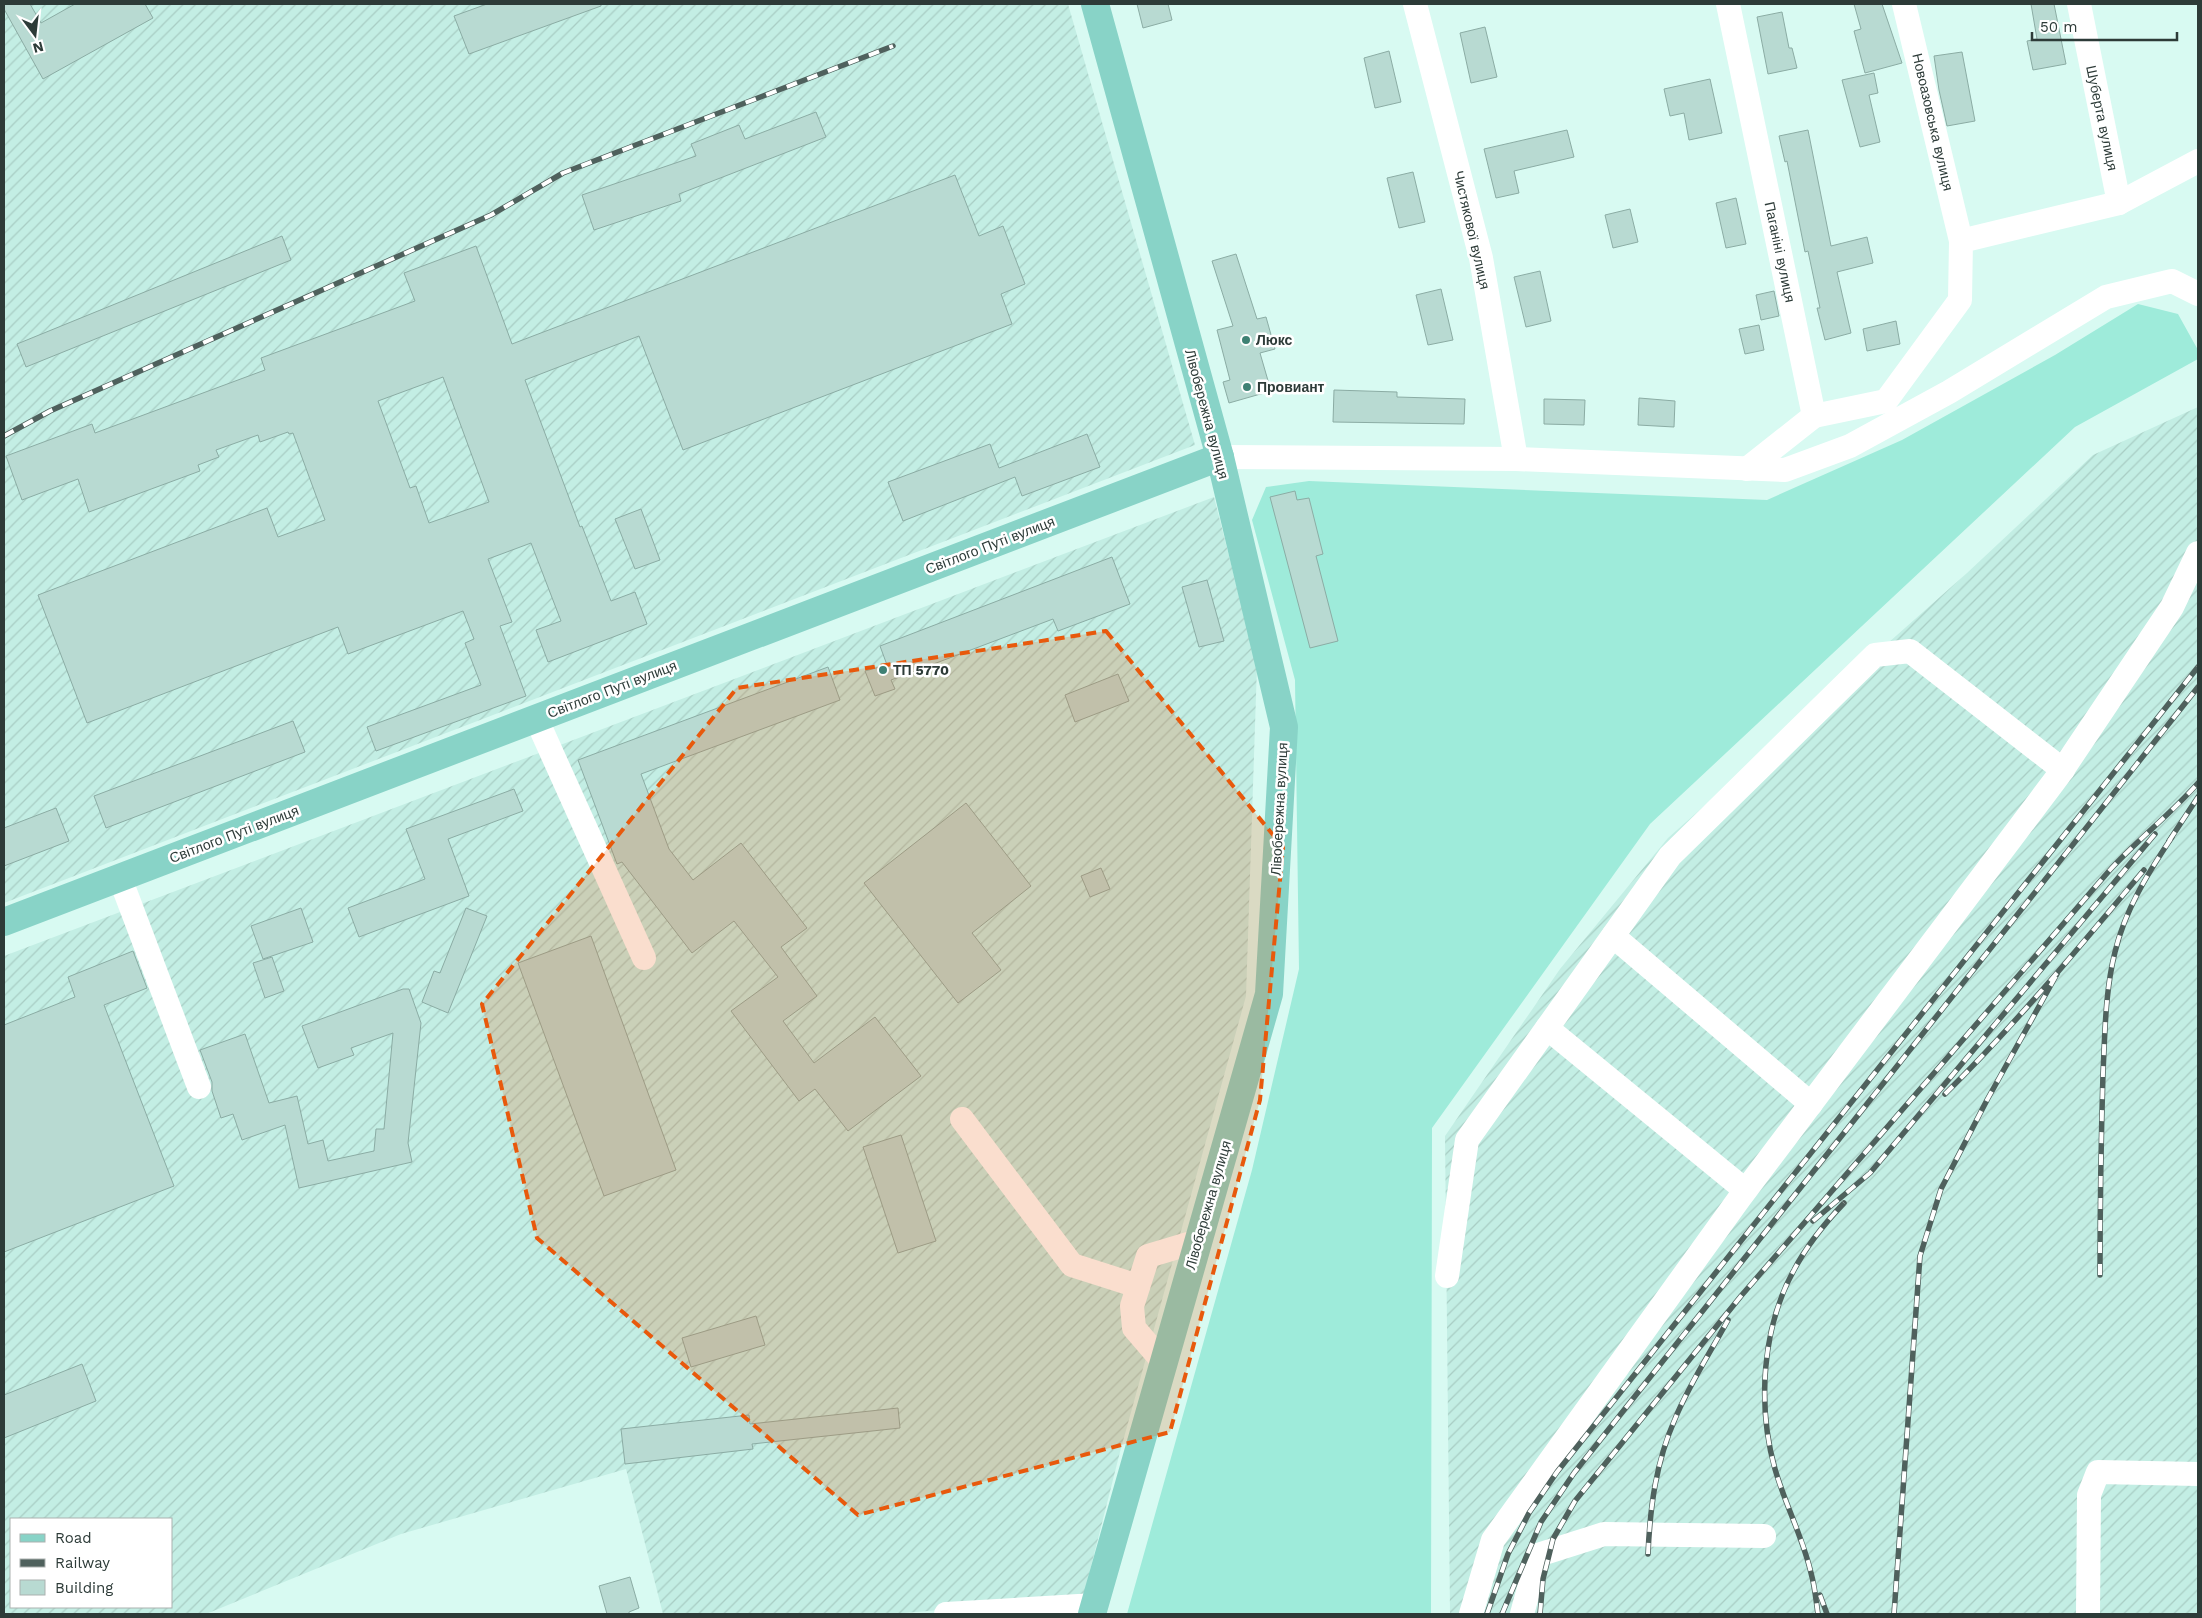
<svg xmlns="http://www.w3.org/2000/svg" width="2202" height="1618" font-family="'Work Sans',sans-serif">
	<defs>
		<pattern id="industrial-furrows" width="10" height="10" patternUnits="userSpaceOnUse" patternTransform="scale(1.25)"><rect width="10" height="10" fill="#c3eee4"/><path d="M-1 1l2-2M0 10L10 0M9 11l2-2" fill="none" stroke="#a8cdc4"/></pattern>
	</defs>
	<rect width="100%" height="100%" fill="#d8faf2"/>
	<g fill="url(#industrial-furrows)" fill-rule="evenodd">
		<path d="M4,4H1068L1195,445L4,903Z"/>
		<path d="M2198,407V1614H1450L1445,1136L1560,969L1668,838L1967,573L2093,455Z"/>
		<path d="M1214,497L1257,666L1246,996L1120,1452L1083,1598L892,1614H663L626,1469L401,1534L206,1614H4V956ZM11,1519H171V1607H11Z"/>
	</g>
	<path fill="#9eebda" d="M2138,304L2178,314L2198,350V359L2075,427L1650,824L1432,1128L1431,1614H1127L1252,1170L1299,969L1295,680L1252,520L1266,487L1309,481L1767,500L1902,440L2055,355Z"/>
	<g fill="#b8dad2" stroke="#8baca4" fill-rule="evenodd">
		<path d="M4,4H30L41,23L75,4H145L153,18L43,79L4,9Z"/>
		<path d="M487,4H601V6L469,54L454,16Z"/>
		<path d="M1137,4H1168L1172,20L1143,28Z"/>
		<path d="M1854,4H1882L1902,63L1865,73L1854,31L1861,29Z"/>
		<path d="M2031,4H2054L2066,64L2033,70L2027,41L2037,39Z"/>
		<path d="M1782,12L1789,48H1792L1797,68L1768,74L1757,17Z"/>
		<path d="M1485,27L1497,77L1471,83L1460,33Z"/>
		<path d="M1389,51L1401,102L1375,108L1364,58Z"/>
		<path d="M1962,52L1975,121L1947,126L1939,90L1934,56Z"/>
		<path d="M1874,73L1878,93L1869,95L1880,142L1860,147L1842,80Z"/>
		<path d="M1710,79L1722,133L1689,140L1684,113L1670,116L1664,89Z"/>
		<path d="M816,112L826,137L679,194L681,201L594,230L582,195L696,156L691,144L739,125L745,139Z"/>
		<path d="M1567,130L1574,157L1514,171L1519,193L1496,198L1484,149Z"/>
		<path d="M1808,130L1831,246L1867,237L1873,263L1837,272L1851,333L1825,340L1817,308H1820L1808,251L1805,252L1787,161L1785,162L1779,136Z"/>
		<path d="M1413,172L1425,222L1399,228L1387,178Z"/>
		<path d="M955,175L979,236L1003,226L1025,284L1001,294L1012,324L683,450L639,336L525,380L580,527L582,526L611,601L635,592L647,624L548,662L536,630L561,621L531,543L488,559L512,622L500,626L526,696L376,751L367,727L481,685L465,643L474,639L463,611L348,654L338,627L87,723L38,595L267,508L278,537L325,520L293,433L289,434L288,432L260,442L258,435L216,450L219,457L198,465L200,471L89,512L78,479L22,500L6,456L92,424L95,433L265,370L261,358L415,301L404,273L476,246L512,344ZM443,377L489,502L429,523L416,486L410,488L378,401Z"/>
		<path d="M1736,198L1746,244L1726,248L1716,203Z"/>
		<path d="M1630,209L1638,242L1613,248L1605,215Z"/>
		<path d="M282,236L291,260L26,367L17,344Z"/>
		<path d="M1236,254L1257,319L1266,317L1275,349L1260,353L1271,391L1229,403L1223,382L1230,380L1217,330L1233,326L1212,261Z"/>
		<path d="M1540,271L1551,321L1526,327L1514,277Z"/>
		<path d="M1441,289L1453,340L1428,345L1416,295Z"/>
		<path d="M1774,291L1779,316L1761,320L1756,295Z"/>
		<path d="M1896,321L1900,344L1867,351L1863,329Z"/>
		<path d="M1759,325L1764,350L1745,354L1739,329Z"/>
		<path d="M1334,390L1397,392V397L1465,399L1464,424L1333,422Z"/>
		<path d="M1639,398L1675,401L1674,427L1638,425Z"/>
		<path d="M1544,399L1585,400L1584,425L1544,424Z"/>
		<path d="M1087,434L1100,467L1022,496L1015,477L903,521L888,482L990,444L999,468Z"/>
		<path d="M1295,491L1297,500L1309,498L1323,554L1316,556L1338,641L1310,648L1270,497Z"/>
		<path d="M641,509L660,560L635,569L615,519Z"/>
		<path d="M1112,557L1130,604L1058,631L1053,619L891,680L895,689L875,696L865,671L887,665L880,646Z"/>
		<path d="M1207,580L1224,641L1199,647L1182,587Z"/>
		<path d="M828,667L840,700L641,774L669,849L693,880L741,843L807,928L781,947L817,996L783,1021L814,1063L875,1017L921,1076L848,1131L815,1089L799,1101L731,1011L778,977L734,921L692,953L622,862L617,864L578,760Z"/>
		<path d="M1118,674L1129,701L1075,722L1065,695Z"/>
		<path d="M293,721L305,752L106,828L94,796Z"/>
		<path d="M514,789L523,811L448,839L469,896L359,937L348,908L425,879L406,829Z"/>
		<path d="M966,803L1031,886L972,933L1001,970L958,1003L864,883Z"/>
		<path d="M56,808L69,841L4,866V828Z"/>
		<path d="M1101,868L1110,889L1090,897L1081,876Z"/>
		<path d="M301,908L313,942L263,959L251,926Z"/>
		<path d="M466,908L487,916L448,1013L422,1002L434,971L440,973Z"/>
		<path d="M591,936L676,1170L604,1196L518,963Z"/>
		<path d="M133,951L147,988L104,1005L174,1186L4,1252V1025L75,997L68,977Z"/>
		<path d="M272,957L284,991L265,998L253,963Z"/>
		<path d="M403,989H409L421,1023L408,1143L412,1162L299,1188L285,1125L242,1140L233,1114L221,1118L212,1091V1082L200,1050L245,1034L269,1103L297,1096L308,1144L323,1140L328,1161L374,1151L376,1129H384L393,1033L351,1048L354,1055L318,1068L302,1026Z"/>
		<path d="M901,1135L936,1241L898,1253L863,1147Z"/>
		<path d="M756,1316L765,1345L691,1367L682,1338Z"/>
		<path d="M82,1364L96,1401L4,1438V1395Z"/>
		<path d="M898,1408L900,1428L752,1444L753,1449L625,1464L621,1429L749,1415L750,1424Z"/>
		<path d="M630,1577L639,1608L629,1612V1614H607L599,1586Z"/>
	</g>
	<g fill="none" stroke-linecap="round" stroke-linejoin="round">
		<g stroke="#fff" stroke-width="24">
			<path d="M1415,4L1481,258L1516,459"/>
			<path d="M1728,4L1814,416L1747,469"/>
			<path d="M1904,4L1961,241"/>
			<path d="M2079,4L2119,203"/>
			<path d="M1814,416L1886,401L1960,300L1961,241L2119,203L2198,161"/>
			<path d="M1220,457L1516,459L1785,470L1850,446L1949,392L2106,297L2172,281L2198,294"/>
			<path d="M536,718L644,958"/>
			<path d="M120,878L199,1087"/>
			<path d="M1613,936L1811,1104"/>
			<path d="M1547,1028L1745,1190"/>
			<path d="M962,1119L1072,1265L1138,1286"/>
			<path d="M1447,1276L1467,1140L1670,856L1875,655L1910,651L2063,770"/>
			<path d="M1164,1363L1134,1328L1132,1306L1148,1256L1198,1241"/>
			<path d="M946,1614L1095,1605"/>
			<path d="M1471,1614L1493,1540L1739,1199L2059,775L2172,607L2198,553"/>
			<path d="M1522,1614L1538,1555L1604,1534L1764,1536"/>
			<path d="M2088,1614L2089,1495L2098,1472L2198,1474"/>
		</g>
		<g stroke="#88d3c7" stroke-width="28">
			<path d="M4,922L1220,457"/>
			<path d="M1092,1614L1269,994L1284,727L1220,457L1095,4"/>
		</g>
		<defs>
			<g id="rail">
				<path d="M4,436L50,411L491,215L563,173L893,46"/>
				<path d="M2169,841L2198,797"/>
				<path d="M1945,1094C2016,1024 2080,946 2144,870"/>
				<path d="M1813,1221L1870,1173L2155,834"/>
				<path d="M2100,1275C2100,1208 2101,1141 2103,1073C2105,1033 2105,992 2115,952C2125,910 2148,873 2172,837"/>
				<path d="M1648,1554C1650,1507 1656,1462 1675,1419C1689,1385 1710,1353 1728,1320"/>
				<path d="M1820,1595L1827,1614"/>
				<path d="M1487,1614L1508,1554L1529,1513L1557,1472L2198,667"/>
				<path d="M1502,1614L1541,1522L1574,1473L2198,687"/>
				<path d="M1540,1614L1543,1579L1553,1539L1575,1501L1741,1296L2109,871C2137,840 2170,815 2198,783"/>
				<path d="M1818,1614C1816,1601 1815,1587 1811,1573C1803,1538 1785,1504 1775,1469C1757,1405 1762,1328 1794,1270C1807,1245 1825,1223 1844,1203"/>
				<path d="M1894,1614L1920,1256L1941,1189L1987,1100L2057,974"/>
			</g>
		</defs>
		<use href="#rail" stroke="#4f615d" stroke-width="5.5"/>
		<use href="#rail" stroke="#fff" stroke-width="4" stroke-dasharray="11" stroke-linecap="butt"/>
	</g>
	<path fill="#e8590c" fill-opacity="0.2" stroke="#e8590c" stroke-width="4" stroke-dasharray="10 6" stroke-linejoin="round" d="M1106,631L1283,847L1260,1100L1170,1432L858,1515L537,1238L482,1004L737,688Z"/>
	<g fill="#3e8174" stroke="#fff" stroke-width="2">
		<circle cx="1246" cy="340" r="5"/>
		<circle cx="1247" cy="387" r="5"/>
		<circle cx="883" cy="670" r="5"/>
	</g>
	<g text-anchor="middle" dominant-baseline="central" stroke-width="5" stroke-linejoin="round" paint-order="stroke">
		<g font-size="14" fill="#2d3b38" stroke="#fff">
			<text transform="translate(2102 118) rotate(78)">Шуберта вулиця</text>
			<text transform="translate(1933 122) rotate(77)">Новоазовська вулиця</text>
			<text transform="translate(1472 230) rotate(77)">Чистякової вулиця</text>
			<text transform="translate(1780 252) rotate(78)">Паганіні вулиця</text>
			<text transform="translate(1207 414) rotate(75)">Лівобережна вулиця</text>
			<text transform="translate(990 545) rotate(-21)">Світлого Путі вулиця</text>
			<text transform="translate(612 689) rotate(-21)">Світлого Путі вулиця</text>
			<text transform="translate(1279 809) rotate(-87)">Лівобережна вулиця</text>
			<text transform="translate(234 834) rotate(-21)">Світлого Путі вулиця</text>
			<text transform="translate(1208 1205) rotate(-74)">Лівобережна вулиця</text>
		</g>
		<g font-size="14" font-weight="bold" fill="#2d3b38" stroke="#fff" text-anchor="start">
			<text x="1256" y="340">Люкс</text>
			<text x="1257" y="387">Провиант</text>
			<text x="893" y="670">ТП 5770</text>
		</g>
	</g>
	<rect width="2202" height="1618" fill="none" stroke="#2d3b38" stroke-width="10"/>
	<rect x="10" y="1518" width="162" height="90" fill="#ffffff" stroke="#abb1af"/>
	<rect x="20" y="1534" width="25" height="8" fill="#88d3c7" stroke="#abb1af"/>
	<text x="55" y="1543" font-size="15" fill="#2d3b38">Road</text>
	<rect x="20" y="1559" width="25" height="8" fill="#4f615d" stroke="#abb1af"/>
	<text x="55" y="1568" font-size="15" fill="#2d3b38">Railway</text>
	<rect x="20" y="1580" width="25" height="15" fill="#b8dad2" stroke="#abb1af"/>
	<text x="55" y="1593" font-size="15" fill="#2d3b38">Building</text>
	<g transform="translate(35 35) rotate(165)" stroke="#ffffff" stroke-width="4" paint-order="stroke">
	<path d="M0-4L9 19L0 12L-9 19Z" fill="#2d3b38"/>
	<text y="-8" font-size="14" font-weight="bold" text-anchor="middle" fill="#2d3b38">N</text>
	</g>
	<path d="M2032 32v8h145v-8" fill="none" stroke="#2d3b38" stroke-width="2.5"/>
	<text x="2040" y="32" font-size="15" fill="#2d3b38" stroke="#ffffff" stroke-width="4" paint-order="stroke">50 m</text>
</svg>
